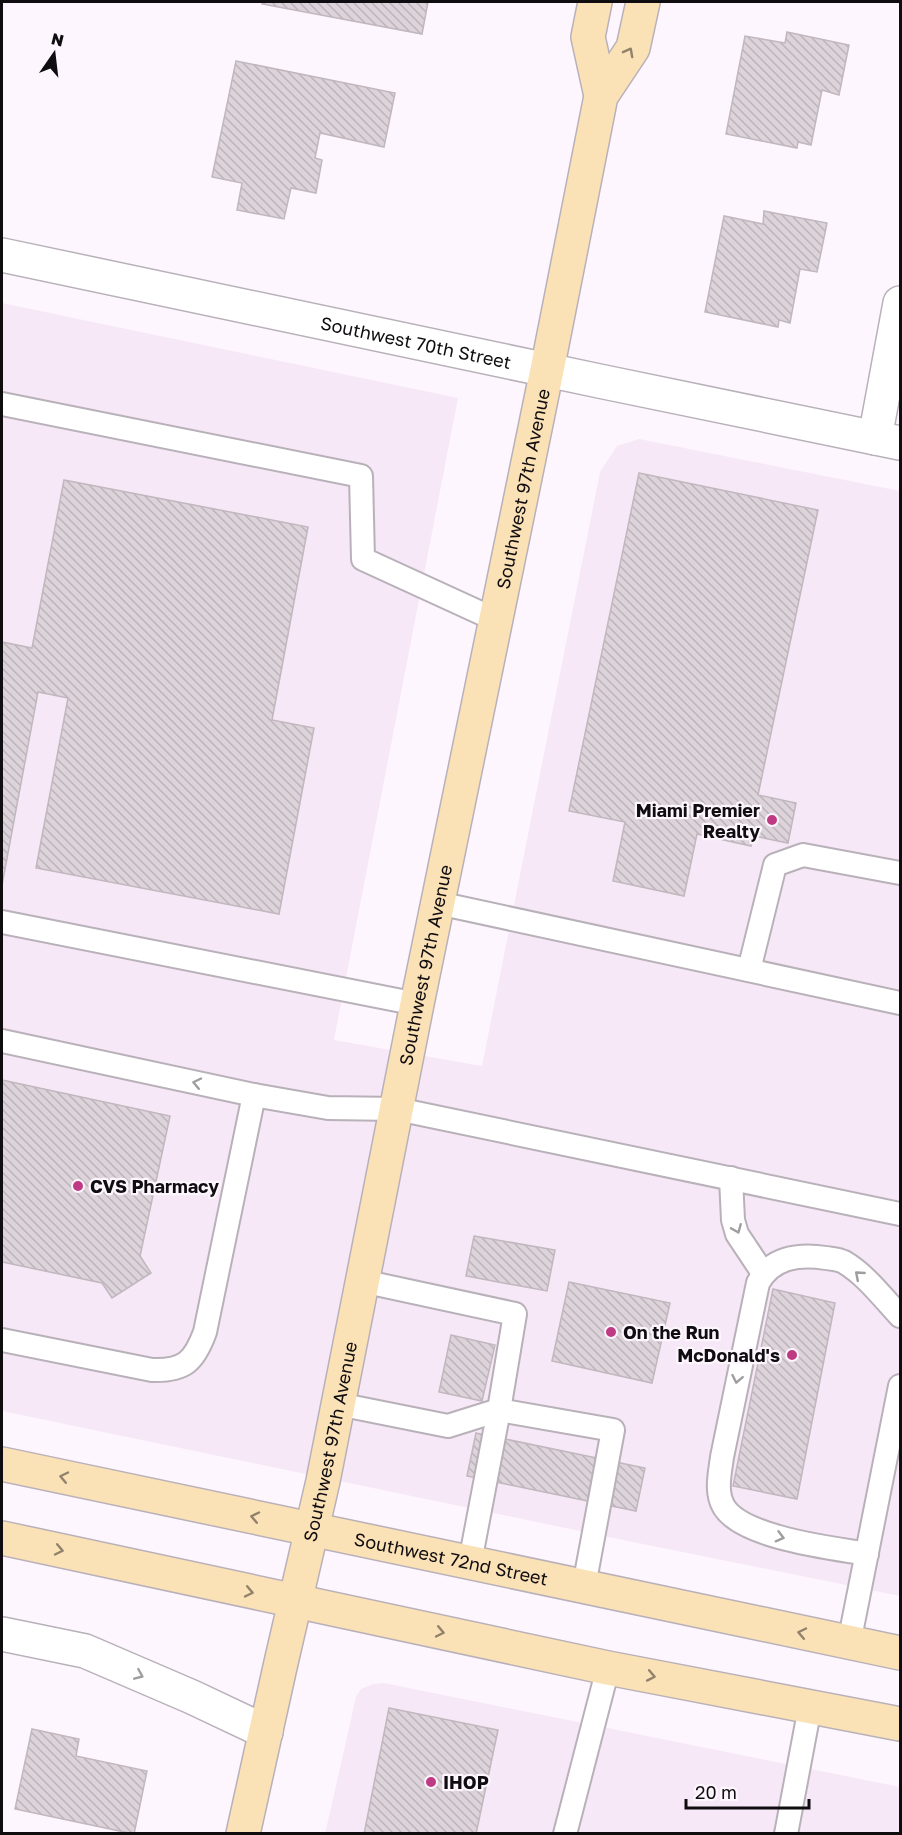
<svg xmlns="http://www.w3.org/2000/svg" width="902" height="1835" font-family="'Golos Text',sans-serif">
	<defs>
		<pattern id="building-back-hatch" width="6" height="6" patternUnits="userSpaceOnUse" patternTransform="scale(1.5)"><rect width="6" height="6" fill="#ddd3da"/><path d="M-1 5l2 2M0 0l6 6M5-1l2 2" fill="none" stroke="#bdb4ba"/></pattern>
	</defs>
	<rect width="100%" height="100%" fill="#fef6fe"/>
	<g fill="#f6e8f6">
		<path d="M2,303L458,398L334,1040L482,1066L600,472L617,446L639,439L900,491V1596L628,1541L2,1411Z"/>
		<path d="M384,1683L900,1787V1833L325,1834L356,1697L361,1689L373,1684Z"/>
	</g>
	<g fill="url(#building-back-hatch)" stroke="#c1b7be" stroke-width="1.5">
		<path d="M262,2H428L422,34L262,4Z"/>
		<path d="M787,32L849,45L839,95L822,90L811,145L798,142L797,148L726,134L745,36L785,43Z"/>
		<path d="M236,61L395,93L384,147L320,133L315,158L322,160L316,193L291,188L284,219L237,210L242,183L212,177Z"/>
		<path d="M764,211L827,223L817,272L800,269L790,323L779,320L778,327L705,312L724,216L763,224Z"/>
		<path d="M639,473L818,510L758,795L796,803L788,843L754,836L751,846L697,834L684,896L613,881L625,822L569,811Z"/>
		<path d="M64,480L308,527L272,720L314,728L279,914L36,868L68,698L38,692L2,885V642L32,648Z"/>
		<path d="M2,1080L170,1116L140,1256L151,1273L112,1298L102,1283L2,1262Z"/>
		<path d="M474,1236L555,1250L547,1291L466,1276Z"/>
		<path d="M569,1282L670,1303L652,1383L552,1361Z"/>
		<path d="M773,1289L835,1303L797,1499L733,1486Z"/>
		<path d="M451,1335L495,1345L482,1401L439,1392Z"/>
		<path d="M476,1433L645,1468L636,1511L467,1476Z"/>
		<path d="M389,1708L498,1730L476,1834H364Z"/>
		<path d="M32,1729L79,1739L76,1756L147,1771L134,1834L15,1809Z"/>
	</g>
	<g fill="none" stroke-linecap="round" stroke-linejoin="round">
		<defs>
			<g id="lane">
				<path d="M2,404L361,476L363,559L496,620"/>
				<path d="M438,903L900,1003"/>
				<path d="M2,922L417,1004"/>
				<path d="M749,970L775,865L803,855L900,873"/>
				<path d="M2,1041L254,1095"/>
				<path d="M731,1178L733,1220L737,1234L763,1273"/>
				<path d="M2,1340L152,1370C184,1371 194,1362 205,1332L254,1095L328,1108L397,1109L900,1214"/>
				<path d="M338,1404L448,1426L499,1410L515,1314L362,1281"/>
				<path d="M867,1554C833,1548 743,1538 724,1507C715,1492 720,1473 722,1457L758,1283C772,1257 799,1254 826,1258C832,1259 838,1259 844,1262C866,1275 883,1298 900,1316"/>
				<path d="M470,1562L499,1410L613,1430L584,1586"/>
				<path d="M849,1643L900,1386"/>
				<path d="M565,1834L608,1668"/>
				<path d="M786,1834L810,1707"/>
			</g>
			<g id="street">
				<path id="s1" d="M2,255L604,382L900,443"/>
				<path d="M875,438L900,303"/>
				<path d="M2,1634L85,1651L192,1697L266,1732"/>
			</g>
			<g id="secondary">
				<path d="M595,2L588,37L601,96"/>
				<path id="s2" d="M2,1464L900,1653"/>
				<path d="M2,1538L608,1668L900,1724"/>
				<path id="s3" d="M243,1834L280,1667L323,1481L417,1004L547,370L601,96L633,48L643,2"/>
			</g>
		</defs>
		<use href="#lane" stroke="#b9b1b9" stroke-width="26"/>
		<use href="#street" stroke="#b9b1b9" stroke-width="36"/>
		<use href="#secondary" stroke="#b9b1b9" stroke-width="36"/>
		<use href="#lane" stroke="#fff" stroke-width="22"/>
		<use href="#street" stroke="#fff" stroke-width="33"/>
		<use href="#secondary" stroke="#fbe1b6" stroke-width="33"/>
	</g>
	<defs><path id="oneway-chevron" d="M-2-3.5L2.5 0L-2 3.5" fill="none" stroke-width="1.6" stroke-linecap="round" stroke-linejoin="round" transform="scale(1.5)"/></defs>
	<g stroke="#91826b">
		<use href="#oneway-chevron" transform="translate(629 52) rotate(-62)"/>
		<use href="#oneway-chevron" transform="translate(64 1477) rotate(-168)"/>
		<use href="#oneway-chevron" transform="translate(255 1517) rotate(-168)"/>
		<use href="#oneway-chevron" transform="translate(59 1550) rotate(12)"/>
		<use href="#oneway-chevron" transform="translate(249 1592) rotate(12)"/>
		<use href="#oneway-chevron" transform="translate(440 1632) rotate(12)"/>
		<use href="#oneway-chevron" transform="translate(802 1633) rotate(-168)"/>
		<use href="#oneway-chevron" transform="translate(651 1676) rotate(11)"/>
	</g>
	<g stroke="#9f9e9f">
		<use href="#oneway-chevron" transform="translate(197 1083) rotate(-168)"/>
		<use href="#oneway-chevron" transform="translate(737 1229) rotate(68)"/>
		<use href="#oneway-chevron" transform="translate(859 1275) rotate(-139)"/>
		<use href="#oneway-chevron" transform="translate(737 1379) rotate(101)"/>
		<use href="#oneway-chevron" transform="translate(780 1537) rotate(15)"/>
		<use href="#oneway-chevron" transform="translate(139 1675) rotate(23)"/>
	</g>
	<g fill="#be3b83" stroke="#fef6fe" stroke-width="2">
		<circle cx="772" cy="820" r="6"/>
		<circle cx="78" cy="1186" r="6"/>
		<circle cx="611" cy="1332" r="6"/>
		<circle cx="792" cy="1355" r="6"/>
		<circle cx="431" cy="1782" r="6"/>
	</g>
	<g text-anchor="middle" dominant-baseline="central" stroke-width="4.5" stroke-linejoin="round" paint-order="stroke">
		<g font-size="18" fill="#100d10" stroke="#fef6fe">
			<text stroke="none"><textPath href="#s1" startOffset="423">Southwest 70th Street</textPath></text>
			<text stroke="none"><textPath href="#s3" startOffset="1374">Southwest 97th Avenue</textPath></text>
			<text stroke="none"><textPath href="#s3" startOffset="888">Southwest 97th Avenue</textPath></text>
			<text stroke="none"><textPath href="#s3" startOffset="402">Southwest 97th Avenue</textPath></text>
			<text stroke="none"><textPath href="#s2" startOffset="459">Southwest 72nd Street</textPath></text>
		</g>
		<g font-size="18" font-weight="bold" fill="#100d10" stroke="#fef6fe" text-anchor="start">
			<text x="760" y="810" text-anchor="end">Miami Premier<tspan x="760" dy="21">Realty</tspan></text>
			<text x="90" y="1186">CVS Pharmacy</text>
			<text x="623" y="1332">On the Run</text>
			<text x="780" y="1355" text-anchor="end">McDonald's</text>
			<text x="443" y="1782">IHOP</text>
		</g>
	</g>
	<rect width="902" height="1835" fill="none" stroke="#100d10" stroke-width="6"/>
	<g transform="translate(54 54) rotate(14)" stroke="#fef6fe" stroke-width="4.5" paint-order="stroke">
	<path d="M0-4.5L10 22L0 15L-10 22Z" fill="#100d10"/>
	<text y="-9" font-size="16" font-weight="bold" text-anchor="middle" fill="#100d10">N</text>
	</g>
	<path d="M686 1799v9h123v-9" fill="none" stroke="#100d10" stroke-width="3"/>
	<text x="695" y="1799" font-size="18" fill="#100d10" stroke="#fef6fe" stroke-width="4.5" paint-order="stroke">20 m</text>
</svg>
